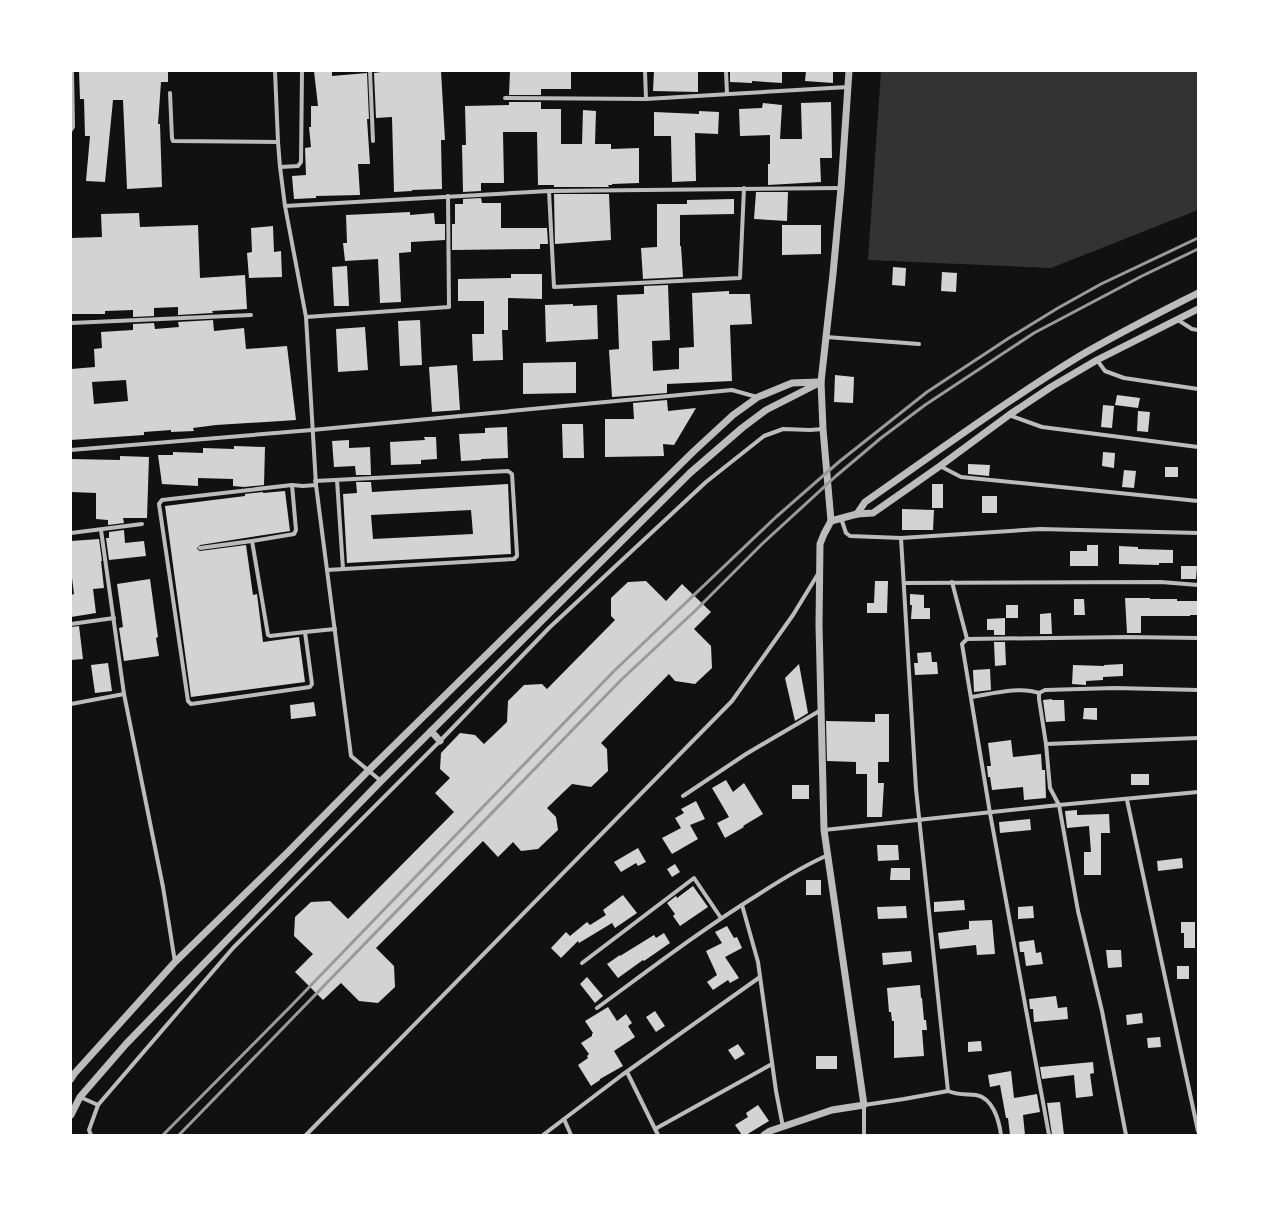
<svg xmlns="http://www.w3.org/2000/svg" width="1269" height="1206" font-family="'Asap Condensed',sans-serif">
	<rect width="100%" height="100%" fill="#111"/>
	<path fill="#333" d="M881,71H1198V210L1051,268L868,260Z"/>
	<g fill="#d3d3d3" fill-rule="evenodd">
		<path d="M79,71H168V82H161L158,124H160L162,187L127,189L123,100H113L105,182L86,181L90,136H85L84,99H80Z"/>
		<path d="M314,71H332V76L367,73L369,119H367L370,164H358L360,195L316,196V198L294,199L292,176L306,175L305,148L311,147L309,127H311V106H318Z"/>
		<path d="M381,71H441L445,140H441L442,189L412,190V191L394,192L392,117L376,118L374,73L381,72Z"/>
		<path d="M510,71H571V89H541V95H509Z"/>
		<path d="M654,71H698V92L653,91Z"/>
		<path d="M730,71H782V83L752,81V83L730,82Z"/>
		<path d="M806,71H833V83L805,81Z"/>
		<path d="M509,102H541V109H561V144H582L583,110L596,111L595,144H611V149L639,148V183L612,184V185H608L609,187H554V185H538L537,132H503L504,183H481V191L463,192L462,145H466L465,106L509,105Z"/>
		<path d="M831,102L832,158H820L821,182L768,185V164H770V135L740,136L739,109L762,108L763,103L782,105L780,139H802L801,103Z"/>
		<path d="M699,111L719,112L718,134L695,133L696,181L672,182L671,136H654V112L699,114Z"/>
		<path d="M756,192H788L787,221L754,219Z"/>
		<path d="M554,194H609L611,240L555,244Z"/>
		<path d="M481,198L482,203H501V228H547L548,244H540V249L452,250V224H455V204H463V199Z"/>
		<path d="M734,199V214L680,215V246H681L683,277L643,279L641,248L657,247V204H687V200Z"/>
		<path d="M410,212V215L434,213L435,224H445V240L411,242V252L399,253L401,302L380,303L378,259L345,261L343,243H347L346,215Z"/>
		<path d="M139,213L140,227L198,225L200,278L245,275L247,309L212,311L213,313L178,315V307L154,308V316L133,317V310L105,311V314H71V238L102,237L101,214Z"/>
		<path d="M782,225H821V254L782,255Z"/>
		<path d="M273,226L274,252L281,251L282,277L249,278L247,253L252,252L251,228Z"/>
		<path d="M347,266L349,306H334L332,267Z"/>
		<path d="M893,267L906,268L905,286L892,285Z"/>
		<path d="M942,272L957,273L956,292L941,291Z"/>
		<path d="M511,274H542V299L508,298V330H502L503,360L473,361L472,334H484V301H458V279L511,278Z"/>
		<path d="M668,285L670,340L652,341L653,371L679,369V348L694,347L692,293L729,291V294H750L752,324L730,325L732,381L667,384V393L612,397L609,350L619,349L617,295L644,294V286Z"/>
		<path d="M573,304V306L597,305L598,339L546,342L545,305Z"/>
		<path d="M213,320L214,331L244,328L246,349L287,346L296,420L216,425L193,428L194,431L171,432V430L144,432V435L71,440V369L95,367L94,349L102,348L101,332L133,330V324L154,323L155,329L179,327L178,322ZM126,380L128,401L94,404L92,382Z"/>
		<path d="M420,320L422,365L400,366L398,321Z"/>
		<path d="M365,327L368,370L338,372L336,329Z"/>
		<path d="M576,362V393L523,394V363Z"/>
		<path d="M457,365L460,410L432,412L429,367Z"/>
		<path d="M835,375L854,377L853,403L834,402Z"/>
		<path d="M1117,395L1140,398L1138,408L1115,405Z"/>
		<path d="M667,400L668,411L696,408L674,445L663,444L664,456L605,457V419H634L633,403Z"/>
		<path d="M1103,405L1114,406L1112,428L1101,427Z"/>
		<path d="M1138,411L1150,412L1148,432L1137,431Z"/>
		<path d="M562,424H583L584,458H563Z"/>
		<path d="M507,427L508,458L481,459V460L461,461L459,434L485,433V428Z"/>
		<path d="M424,437H436L437,459L421,460V464L391,465L390,442L425,440Z"/>
		<path d="M349,440V448L370,447L371,475H356L355,466L334,467L332,441Z"/>
		<path d="M234,446L265,447L264,485L244,487L233,486V479L198,478V486L162,484L158,455H173V452L203,453V448L234,449Z"/>
		<path d="M1103,452L1115,453L1114,468L1102,466Z"/>
		<path d="M120,456L149,457L147,518H123L124,523L108,525V520L96,519V493L71,492V459L120,460Z"/>
		<path d="M968,464L990,465L989,476L968,474Z"/>
		<rect x="1165" y="467" width="13" height="10"/>
		<path d="M1124,470L1136,471L1134,488L1122,487Z"/>
		<path d="M356,482H371L372,492L508,484L511,554L347,563L343,494L357,493ZM471,510L473,534L373,539L371,515Z"/>
		<rect x="932" y="484" width="11" height="24"/>
		<path d="M285,491L290,531L200,545L197,548L198,550L200,551L246,545L253,595L257,594L263,642L299,637L305,682L191,697L165,506L245,496V494L263,492V493Z"/>
		<rect x="982" y="496" width="15" height="17"/>
		<path d="M902,509L934,510L933,530H902Z"/>
		<path d="M124,530L125,543L144,541L146,556L109,560L106,538H109V532Z"/>
		<path d="M99,539L102,561H101L104,588L93,589L96,613L71,617V595L74,594L71,570V541Z"/>
		<path d="M1087,545H1098V566H1070V551H1087Z"/>
		<path d="M1119,546L1138,547V549L1173,550V563H1159V565L1119,564Z"/>
		<path d="M1181,566H1197L1196,579H1181Z"/>
		<path d="M150,579L158,637L156,638L159,656L124,661L119,628L123,627L117,584Z"/>
		<path d="M646,581L666,601L682,584L711,612L694,629L711,646L712,668L695,684L675,681L669,674L601,743L607,749L608,771L591,787L572,784L547,808L556,817L558,830L538,849L521,851L513,842L498,857L483,841L376,948L394,966L395,987L378,1003L359,1001L341,983L323,1000L295,972L313,954L294,936L295,917L311,902L330,901L348,919L454,812L435,793L450,778L440,769L441,753L460,733L475,735L484,744L507,722L508,701L524,685L542,684L547,689L615,620L611,616V598L628,582Z"/>
		<path d="M875,581H888L887,613H867V603H874Z"/>
		<path d="M910,594L924,595V608H930V619H911L912,605H910Z"/>
		<path d="M1125,598H1150V599H1177V601H1198V615H1190V616H1141V633H1127Z"/>
		<path d="M1074,599H1084L1085,615H1074Z"/>
		<rect x="1006" y="605" width="12" height="13"/>
		<path d="M1051,613L1052,634H1040V614Z"/>
		<path d="M1005,618V635H994V630H987V619Z"/>
		<path d="M79,626L83,659L71,660V627Z"/>
		<path d="M994,642H1005L1006,665L995,666Z"/>
		<path d="M931,652L932,662H937L938,674L915,675L914,663H918L917,653Z"/>
		<path d="M108,663L112,691L95,693L91,665Z"/>
		<path d="M799,664L808,713L795,721L785,678Z"/>
		<path d="M1123,664V676L1103,677V680L1086,681V685L1072,684L1073,665L1104,666V665Z"/>
		<path d="M990,669L991,690L974,692L973,670Z"/>
		<path d="M1052,699V700H1064L1065,721L1046,722L1043,700Z"/>
		<path d="M314,702L316,716L291,719L290,705Z"/>
		<path d="M1084,708H1097V720L1083,719Z"/>
		<path d="M875,714H889V762H878V783H884L882,817H867V774H856V762L827,761L826,721L875,722Z"/>
		<path d="M1011,740L1013,757L1041,754L1042,770H1045L1046,798L1024,800L1023,787L992,790L990,777H988L987,766H991L988,743Z"/>
		<rect x="1131" y="774" width="18" height="11"/>
		<path d="M726,780L733,792L744,783L763,814L743,826L744,827L725,838L717,823L729,817L712,788Z"/>
		<rect x="792" y="785" width="17" height="14"/>
		<path d="M696,801L705,819L690,825L698,839L672,854L662,838L681,828L675,818L684,813L681,809Z"/>
		<path d="M1077,810V815L1109,814L1110,833H1101V875H1084V852H1091L1089,826L1067,828L1065,811Z"/>
		<path d="M1030,819L1031,830L1000,833L999,822Z"/>
		<path d="M877,845H898L899,860L878,861Z"/>
		<path d="M638,848L646,862L638,866L636,863L621,872L614,862Z"/>
		<path d="M1182,858L1183,868L1158,871L1157,861Z"/>
		<path d="M675,864L680,872L672,877L667,869Z"/>
		<path d="M891,868H910V880H890Z"/>
		<rect x="806" y="880" width="15" height="15"/>
		<path d="M693,886L708,907L680,926L673,916L675,914L667,903L676,896L677,898Z"/>
		<path d="M623,895L637,913L615,928L612,923L579,943L578,941L561,958L551,948L566,932L570,936L587,922L590,925L606,915L603,910Z"/>
		<path d="M964,900L965,910L934,912V902Z"/>
		<path d="M906,906L907,918L878,919L877,907Z"/>
		<path d="M1033,906L1034,918L1018,919V907Z"/>
		<path d="M992,920L995,954L977,955L976,945L940,949L938,933L969,929V921Z"/>
		<path d="M1181,922H1195V948H1184V933H1181Z"/>
		<path d="M727,926L734,938L737,937L742,948L725,957L739,978L730,983L728,980L713,990L707,982L717,975L706,951L722,943L715,932Z"/>
		<path d="M664,933L670,943L644,961L643,960L618,978L607,964L620,955V956L654,935L656,938Z"/>
		<path d="M1034,940L1036,953L1041,952L1043,964L1026,966L1024,952H1020L1019,942Z"/>
		<path d="M1106,950H1121L1122,967L1108,968Z"/>
		<path d="M911,951L912,962L883,965L882,953Z"/>
		<rect x="1177" y="966" width="12" height="13"/>
		<path d="M587,977L603,996L595,1003L580,984Z"/>
		<path d="M920,985L921,998H922L924,1020H926L927,1030H922L924,1056L894,1058V1021H892L891,1012H889L887,988Z"/>
		<path d="M1056,996L1058,1008L1067,1007L1068,1019L1034,1022L1033,1009H1030L1029,999Z"/>
		<path d="M608,1007L617,1021L626,1014L632,1023L628,1026L635,1037L614,1051L623,1066L600,1079V1080L591,1086L578,1065L588,1058L587,1056L589,1054L581,1043L592,1036V1034L593,1033L585,1021Z"/>
		<path d="M655,1011L665,1026L656,1032L646,1017Z"/>
		<path d="M1142,1013L1143,1023L1127,1025L1126,1015Z"/>
		<path d="M1160,1037L1161,1047L1148,1048L1147,1038Z"/>
		<path d="M981,1041L982,1051L968,1052V1042Z"/>
		<path d="M738,1044L745,1054L735,1060L728,1050Z"/>
		<rect x="816" y="1056" width="21" height="13"/>
		<path d="M1093,1062L1094,1073L1090,1074L1093,1096L1076,1098L1074,1075L1042,1079L1040,1067Z"/>
		<path d="M1011,1071L1014,1098L1037,1094L1040,1112L1023,1115L1025,1135H1010L1008,1118H1006L1000,1085L990,1087L988,1075Z"/>
		<path d="M1060,1102L1064,1135H1052L1047,1103Z"/>
		<path d="M758,1105L769,1121L746,1135H742L735,1125L748,1117L746,1113Z"/>
	</g>
	<g fill="none" stroke-linecap="round" stroke-linejoin="round">
		<g stroke="#bcbcbc" stroke-width="4">
			<path d="M275,71L278,142L280,167L285,206L306,317L316,485L351,756L381,781"/>
			<path d="M370,71L373,141"/>
			<path d="M645,71L646,99"/>
			<path d="M726,71L727,94"/>
			<path d="M170,93L172,138L173,141L278,142"/>
			<path d="M505,98L646,99L848,87"/>
			<path d="M71,130L73,127L72,71"/>
			<path d="M280,167L298,166L301,162L302,71"/>
			<path d="M549,191L554,287L740,278L744,188"/>
			<path d="M285,206L549,191L841,188"/>
			<path d="M306,317L449,307L448,196"/>
			<path d="M1178,320L1192,329L1198,330"/>
			<path d="M71,323L251,315"/>
			<path d="M826,337L919,344"/>
			<path d="M1097,360L1105,371L1124,378L1198,389"/>
			<path d="M1009,415L1042,427L1198,447"/>
			<path d="M71,450L312,430L732,390L757,397"/>
			<path d="M940,466L961,477L1198,501"/>
			<path d="M337,480L343,569"/>
			<path d="M315,481L508,471L512,474L517,554V556L514,559L327,570"/>
			<path d="M316,485L303,486L292,485L162,500L159,504L188,701L191,704L310,687L312,684L305,632L335,629"/>
			<path d="M841,518L846,533L850,536L901,538L1040,529L1198,533"/>
			<path d="M101,530L124,694L163,887L175,962"/>
			<path d="M71,533L142,524"/>
			<path d="M901,538L916,789L948,1091C957,1095 966,1094 976,1095C993,1098 999,1120 1001,1135"/>
			<path d="M252,541L268,635L270,636L305,632"/>
			<path d="M200,548L252,541L294,534L296,530L292,485"/>
			<path d="M952,582L967,639"/>
			<path d="M904,583L1161,582L1198,585"/>
			<path d="M71,624L114,618"/>
			<path d="M971,697C991,694 1020,686 1039,693"/>
			<path d="M71,704L124,694"/>
			<path d="M1046,744L1198,738"/>
			<path d="M683,796L746,754L821,710"/>
			<path d="M1127,800L1198,1131"/>
			<path d="M824,830L1059,805L1198,792"/>
			<path d="M742,905L758,962L776,1091L783,1127"/>
			<path d="M582,963L694,878L721,918"/>
			<path d="M597,1008C649,970 701,930 756,896C779,881 803,866 828,855"/>
			<path d="M627,1072L658,1135"/>
			<path d="M80,1097L98,1105"/>
			<path d="M564,1119L571,1135"/>
			<path d="M655,1129L772,1064"/>
			<path d="M91,1135L89,1130L98,1105L233,948L440,741L549,628L706,482L764,436L783,429L810,430L823,429"/>
			<path d="M306,1135L732,701L793,615L818,574"/>
			<path d="M543,1135L622,1075L760,977"/>
			<path d="M864,1135V1105L904,1099L948,1091"/>
			<path d="M1049,1135L990,813L962,644L967,639L1127,637L1198,638"/>
			<path d="M1126,1135L1102,1011L1078,911L1059,805L1050,788L1046,744L1039,699V693L1045,690L1115,688L1198,690"/>
		</g>
		<g stroke="#bcbcbc" stroke-width="7">
			<path d="M857,514L865,502C935,453 1005,402 1078,357C1117,334 1157,314 1198,293"/>
			<path d="M831,521L857,514L873,513L940,466L1009,415L1051,387L1097,360L1198,309"/>
			<path d="M431,731L440,741"/>
			<path d="M71,1079L74,1074L175,962L287,853L369,770L694,451L733,415L758,397L792,383L818,382"/>
			<path d="M71,1115L80,1097L126,1044L381,781L690,473L742,428L766,410L821,382"/>
			<path d="M764,1135L770,1131L832,1110L864,1105L824,830L819,625L820,544L824,534L831,521L823,429L821,382L833,274L841,188L849,71"/>
		</g>
		<g stroke="#9a9a9a" stroke-width="3">
			<path d="M163,1135L291,1006L614,671L776,517L840,461L927,392L1009,338L1058,308L1101,284L1198,238"/>
			<path d="M179,1135L621,680L697,609L762,544L836,476L881,438L925,405L1034,333L1142,276L1198,249"/>
		</g>
	</g>
	<rect width="1269" height="1206" fill="none" stroke="#ffffff" stroke-width="144"/>
</svg>
